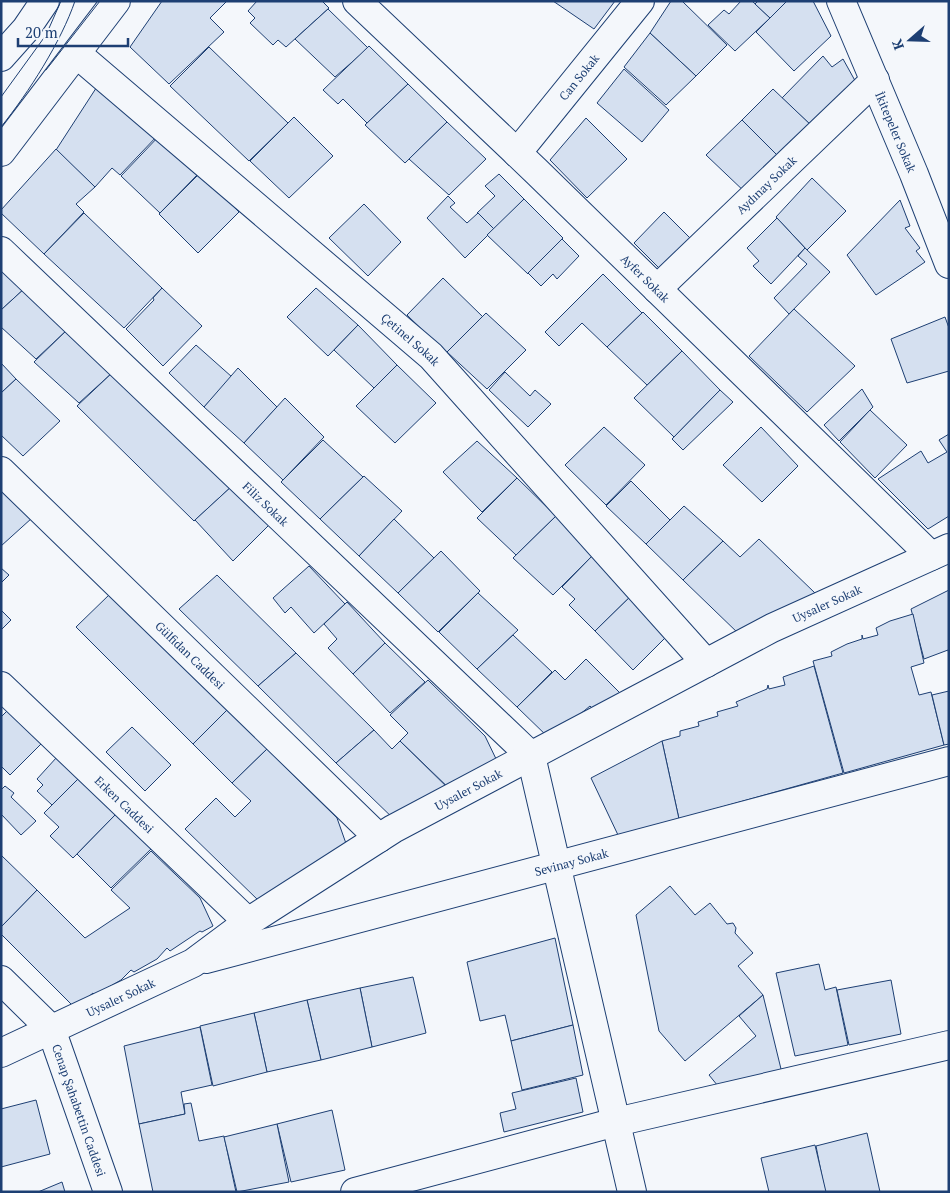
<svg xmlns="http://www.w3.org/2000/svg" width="950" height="1193" font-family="'PT Serif',serif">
	<rect width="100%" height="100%" fill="#f4f7fb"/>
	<g fill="#d5e0f0" stroke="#1d3f73">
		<path d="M162,1H227L210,18L224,32L169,84L130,47Z"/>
		<path d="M257,1H322L329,8L286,47L278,40L273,45L250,23L255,18L248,11Z"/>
		<path d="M553,1H615L594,29Z"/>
		<path d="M671,1H682L727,45L696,76L650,33Z"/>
		<path d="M741,1H752L770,18L735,51L708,25L724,10L729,14Z"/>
		<path d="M758,1H787L770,18L755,4Z"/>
		<path d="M787,1H813L831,36L794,71L756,32Z"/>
		<path d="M328,9L368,48L335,77L295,39Z"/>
		<path d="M650,33L696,76L666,105L624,67Z"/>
		<path d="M369,46L408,84L367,123L343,99L338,104L323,90Z"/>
		<path d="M209,47L288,123L249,161L170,86Z"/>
		<path d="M823,56L832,67L843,59L858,86L814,128L782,98Z"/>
		<path d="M624,69L669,110L642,142L597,103Z"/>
		<path d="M102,79L159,134L120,175L112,168L95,187L56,150Z"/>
		<path d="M408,84L447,122L405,163L365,125Z"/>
		<path d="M773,89L814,128L782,160L742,120Z"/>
		<path d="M294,117L333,156L289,198L250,161Z"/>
		<path d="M586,118L627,159L587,198L550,160Z"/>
		<path d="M742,120L782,160L747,194L706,155Z"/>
		<path d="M447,122L486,159L449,195L409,159Z"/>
		<path d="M160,135L199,173L160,213L121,176Z"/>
		<path d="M56,149L95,187L76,204L84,212L44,254L1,213V210Z"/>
		<path d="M200,173L239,212L198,253L159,214Z"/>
		<path d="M499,174L524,199L494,229L477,213L495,196L485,186Z"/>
		<path d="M812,178L846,211L807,250L776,217Z"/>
		<path d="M448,196L455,203L450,207L467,223L478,213L494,229L465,258L427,218Z"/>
		<path d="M524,199L563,238L528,274L487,235Z"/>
		<path d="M900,200L910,226L905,228L920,248L916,251L925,262L876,295L847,255Z"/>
		<path d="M364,204L401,242L368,276L329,238Z"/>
		<path d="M664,212L696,244L665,274L634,243Z"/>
		<path d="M84,213L162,288L124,328L44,254Z"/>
		<path d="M777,218L805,248L771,284L753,266L759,261L747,248Z"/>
		<path d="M562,239L579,256L557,279L553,274L541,286L528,273Z"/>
		<path d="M805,248L830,272L789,314L774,298L807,264L798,256Z"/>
		<path d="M1,266L25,288L1,310Z"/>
		<path d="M603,274L642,313L607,347L582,323L559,346L545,332Z"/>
		<path d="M443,278L483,317L446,353L407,315Z"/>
		<path d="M25,288L68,329L36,359L1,327V310Z"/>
		<path d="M162,288L202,326L163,366L126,329L154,300L153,298Z"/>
		<path d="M316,288L358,325L328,356L287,317Z"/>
		<path d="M794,309L855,366L807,412L749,356Z"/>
		<path d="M643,312L682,351L647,385L607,347Z"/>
		<path d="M486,313L526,350L487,389L447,352Z"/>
		<path d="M945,317L949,328V371L907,383L891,339Z"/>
		<path d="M358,325L397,365L374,388L334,350Z"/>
		<path d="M68,329L113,372L79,403L34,362Z"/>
		<path d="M196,345L232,377L204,407L169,373Z"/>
		<path d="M682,351L720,390L674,437L634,398Z"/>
		<path d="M1,363L16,379L1,393Z"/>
		<path d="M397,365L436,403L395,443L356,406Z"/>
		<path d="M238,368L277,407L244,443L204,407Z"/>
		<path d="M113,372L232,486L194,521L77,406Z"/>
		<path d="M505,372L530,396L535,390L551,404L528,427L489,390Z"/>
		<path d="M16,379L60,421L23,456L1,435V393Z"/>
		<path d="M862,389L873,407L839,441L824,425Z"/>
		<path d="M720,390L733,402L683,450L672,439Z"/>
		<path d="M285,398L324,437L283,480L244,443Z"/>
		<path d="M870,410L907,445L875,478L840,442Z"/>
		<path d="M604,427L645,465L606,505L565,465Z"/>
		<path d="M761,427L798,466L762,502L723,465Z"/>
		<path d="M949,434V516L928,529L878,479L921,451L928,463L947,452L939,440Z"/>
		<path d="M323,440L363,477L320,519L281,482Z"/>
		<path d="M477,441L517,478L482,512L443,472Z"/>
		<path d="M364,476L402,511L359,556L320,519Z"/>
		<path d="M517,478L556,516L516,555L477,518Z"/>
		<path d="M631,481L670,520L646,544L606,506Z"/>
		<path d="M232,486L270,524L233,561L195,520Z"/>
		<path d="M1,487L32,518L1,546Z"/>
		<path d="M684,506L723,541L683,580L646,544Z"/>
		<path d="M556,516L594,554L553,595L513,558Z"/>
		<path d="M394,519L434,558L398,593L359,556Z"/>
		<path d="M759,539L815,593L740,635L683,580L723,541L740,557Z"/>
		<path d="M441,551L480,591L438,632L398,593Z"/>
		<path d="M594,554L635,592L595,631L569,605L575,599L562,587Z"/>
		<path d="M309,566L345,604L314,633L291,607L285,613L273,598Z"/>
		<path d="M1,568L9,575L1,583Z"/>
		<path d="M217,575L296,653L258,686L179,609Z"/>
		<path d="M949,590V654L948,650L924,659L911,609Z"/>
		<path d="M635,592L673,630L633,670L595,631Z"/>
		<path d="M111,593L228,709L193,744L76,627Z"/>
		<path d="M478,593L518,630L477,669L439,632Z"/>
		<path d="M347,602L385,643L353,674L328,648L337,639L324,624Z"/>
		<path d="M1,610L11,620L1,630Z"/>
		<path d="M913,614L924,663L911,667L919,695L931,692L944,745L844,773L813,661L832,656L831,652L847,644L862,639V635L863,639L878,635L876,628L890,621Z"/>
		<path d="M513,635L552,672L517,707L477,669Z"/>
		<path d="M385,643L425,682L390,713L353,674Z"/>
		<path d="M296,653L374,730L336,763L258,686Z"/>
		<path d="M586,659L625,698L597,713L590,706L550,739L517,707L555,670L565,680Z"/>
		<path d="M814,666L843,773L679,819L662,741L680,736V731L699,726L698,722L718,716L717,712L738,706L736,702L767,689L768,685L769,689L785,685L783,677Z"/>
		<path d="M428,680L485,736L498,763L454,793L400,741L408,733L390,715Z"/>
		<path d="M949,691V744L944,745L932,695Z"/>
		<path d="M228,709L267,749L232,783L193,744Z"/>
		<path d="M8,710L41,744L10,775L1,766V717Z"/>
		<path d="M132,727L171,765L145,791L106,752Z"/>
		<path d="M374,730L392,749L400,741L454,794L399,824L336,763Z"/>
		<path d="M662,741L679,819L618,835L591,778Z"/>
		<path d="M267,749L337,818L349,852L260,902L185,829L216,798L235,817L251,801L232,783Z"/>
		<path d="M57,757L79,778L52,805L37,791L43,785L37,779Z"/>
		<path d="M79,778L116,814L73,858L50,836L59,827L44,813Z"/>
		<path d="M5,786L14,793L11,797L36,821L21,835L1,814V790Z"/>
		<path d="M116,814L151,849L111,888L77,854Z"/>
		<path d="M151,851L200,898L213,926L202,932L200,931L170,951L167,948L157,959L134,972L131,970L121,980L95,995L93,993L75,1008L1,934V927L37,890L85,938L130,908L111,890Z"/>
		<path d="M1,855L37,890L1,927Z"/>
		<path d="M670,886L695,915L710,903L727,924L733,923L736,928L735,933L753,953L738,966L763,995L685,1061L659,1031L636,915Z"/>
		<path d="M555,938L573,1025L511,1041L505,1015L480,1021L467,962Z"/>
		<path d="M819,964L825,990L836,987L848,1045L795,1056L776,973Z"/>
		<path d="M413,977L426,1033L372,1047L360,988Z"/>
		<path d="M891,980L901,1034L849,1045L837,990Z"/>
		<path d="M360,988L372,1047L321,1060L307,1000Z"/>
		<path d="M763,995L781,1069L768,1080L722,1091L709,1075L756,1036L739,1016Z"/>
		<path d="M307,1000L321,1060L267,1072L254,1013Z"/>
		<path d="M254,1013L267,1072L213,1086L200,1026Z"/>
		<path d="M573,1025L583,1075L522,1090L511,1041Z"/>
		<path d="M200,1027L212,1085L181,1092L185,1114L139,1124L124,1046Z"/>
		<path d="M576,1078L583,1112L504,1132L500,1113L516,1109L512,1093Z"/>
		<path d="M36,1100L50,1154L1,1167V1109Z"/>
		<path d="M191,1103L199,1141L224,1136L236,1192H153L139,1124L185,1114L184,1104Z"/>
		<path d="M332,1110L345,1170L291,1182L277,1124Z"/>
		<path d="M277,1124L289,1182L237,1192L224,1137Z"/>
		<path d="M867,1133L880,1192H825L816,1146Z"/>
		<path d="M815,1145L826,1192H769L761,1158Z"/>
		<path d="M62,1182L65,1192H38Z"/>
	</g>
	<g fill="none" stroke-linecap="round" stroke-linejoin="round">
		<defs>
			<g id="minor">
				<path id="s1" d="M357,1L536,171L931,556"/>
				<path id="s2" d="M841,1L914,174L949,264"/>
				<path id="s3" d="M77,54L431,356L706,663"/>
				<path id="s4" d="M517,153L640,1"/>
				<path id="s5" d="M1,251L531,756"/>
				<path id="s6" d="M657,289L875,80"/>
				<path id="s7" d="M1,471L379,838"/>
				<path id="s8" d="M1,686L248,922"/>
				<path d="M531,756L632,1192"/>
				<path id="s9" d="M206,959L949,761"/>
				<path id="s10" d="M1,980L51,1029L108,1192"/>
				<path id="s11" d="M1,1053L193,963L248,922L393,829L772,628L949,548"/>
				<path d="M355,1192L616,1122L949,1045"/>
			</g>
			<g id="major">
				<path d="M1,57L26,29L45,1"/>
				<path d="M1,152L116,1"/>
			</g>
		</defs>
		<use href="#minor" stroke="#1d3f73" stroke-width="30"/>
		<use href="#major" stroke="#1d3f73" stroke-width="30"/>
		<use href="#minor" stroke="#f4f7fb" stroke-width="28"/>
		<use href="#major" stroke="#f4f7fb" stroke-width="28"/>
		<g stroke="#1d3f73" stroke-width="1">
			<path d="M46,70L100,1"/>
			<path d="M1,97L46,35L61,1"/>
			<path d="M1,127C29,92 61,42 75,1"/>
		</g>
	</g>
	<g text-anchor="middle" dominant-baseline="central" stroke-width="4" stroke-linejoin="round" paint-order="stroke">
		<g font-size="12" fill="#1d3f73" stroke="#f4f7fb">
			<text stroke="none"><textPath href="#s4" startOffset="98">Can Sokak</textPath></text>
			<text stroke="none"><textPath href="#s2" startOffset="142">İkitepeler Sokak</textPath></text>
			<text stroke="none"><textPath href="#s6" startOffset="151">Aydınay Sokak</textPath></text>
			<text stroke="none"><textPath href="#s1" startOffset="400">Ayfer Sokak</textPath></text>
			<text stroke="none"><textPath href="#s3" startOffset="439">Çetinel Sokak</textPath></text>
			<text stroke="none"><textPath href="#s5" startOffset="366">Filiz Sokak</textPath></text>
			<text stroke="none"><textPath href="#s11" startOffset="942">Uysaler Sokak</textPath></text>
			<text stroke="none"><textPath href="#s7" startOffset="264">Gülfidan Caddesi</textPath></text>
			<text stroke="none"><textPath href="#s11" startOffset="538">Uysaler Sokak</textPath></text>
			<text stroke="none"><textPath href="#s8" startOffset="171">Erken Caddesi</textPath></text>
			<text stroke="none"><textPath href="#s9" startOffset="378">Sevinay Sokak</textPath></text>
			<text stroke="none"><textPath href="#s11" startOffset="132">Uysaler Sokak</textPath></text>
			<text stroke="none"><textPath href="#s10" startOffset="156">Cenap Şahabettin Caddesi</textPath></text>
		</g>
	</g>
	<rect width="950" height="1193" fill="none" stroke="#1d3f73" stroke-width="5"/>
	<g transform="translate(910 40) rotate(250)" stroke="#f4f7fb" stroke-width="4" paint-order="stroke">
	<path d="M0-4L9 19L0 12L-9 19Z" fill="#1d3f73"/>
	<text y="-8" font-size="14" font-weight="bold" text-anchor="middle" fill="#1d3f73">K</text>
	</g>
	<path d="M18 38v8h110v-8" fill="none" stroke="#1d3f73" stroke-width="2.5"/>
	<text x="25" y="38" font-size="15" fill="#1d3f73" stroke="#f4f7fb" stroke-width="4" paint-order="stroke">20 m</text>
</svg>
